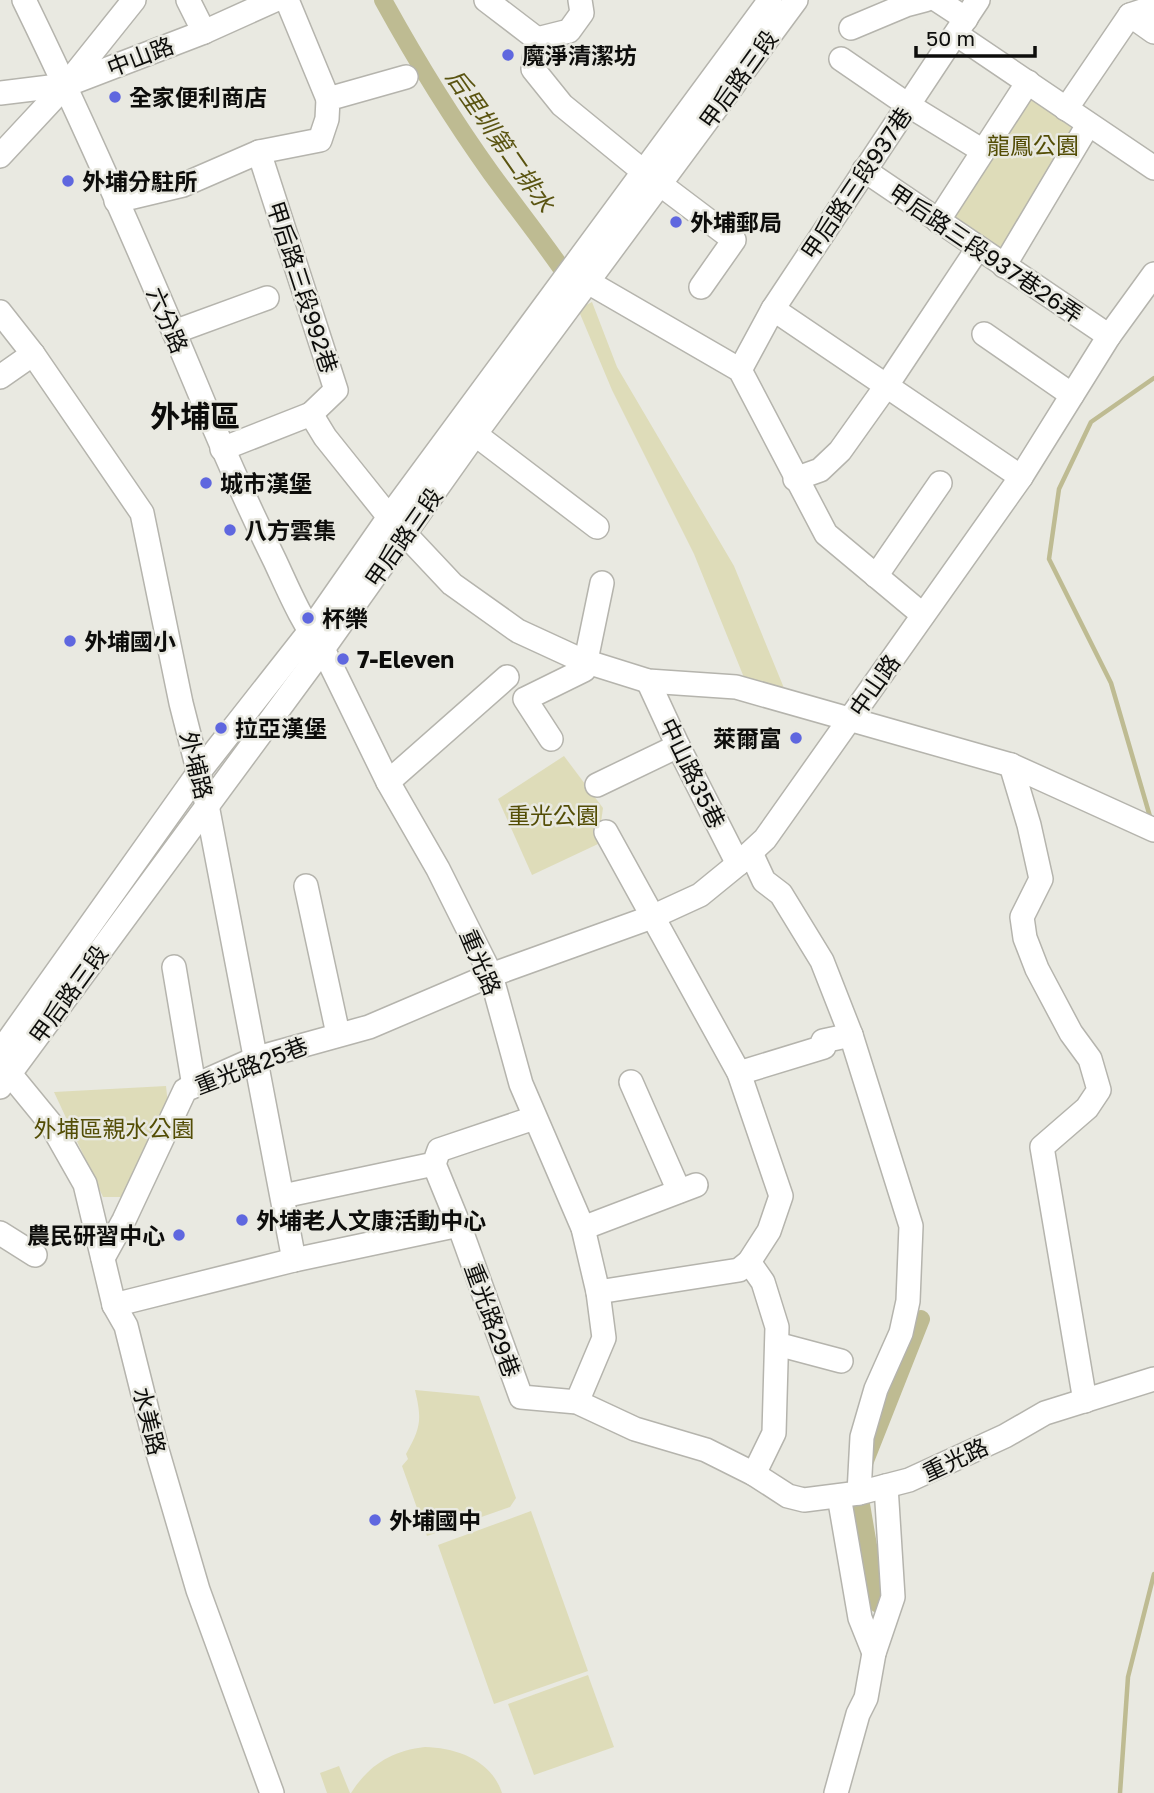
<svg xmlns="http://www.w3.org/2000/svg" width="1154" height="1793" font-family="'Golos Text','Noto Sans TC',sans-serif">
	<rect width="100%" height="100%" fill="#e9e9e1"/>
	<g fill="#dedcb9">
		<path d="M1029,92L1082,126L1001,253L949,219Z"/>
		<path d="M592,302L617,367L734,566L786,693L745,680L694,554L612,390L578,309Z"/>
		<path d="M564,756L603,808L598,844L532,875L498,799Z"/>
		<path d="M166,1086L168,1105L125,1197H103L54,1092Z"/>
		<path d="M415,1390L479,1396L516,1498L510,1507L427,1536L402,1466L408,1459L406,1454C421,1427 422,1420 415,1390Z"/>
		<path d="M531,1511L588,1671L494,1704L438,1545Z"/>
		<path d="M588,1675L614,1747L534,1775L508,1704Z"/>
		<path d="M425,1747C457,1748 491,1760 502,1793H351C369,1765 391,1751 425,1747Z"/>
		<path d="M339,1766L350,1793H327L320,1773Z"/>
	</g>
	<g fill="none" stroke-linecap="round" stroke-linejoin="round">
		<g stroke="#bebb92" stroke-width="4.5">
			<path d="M1151,820L1111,683L1049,559L1059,489L1091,422L1154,378"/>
			<path d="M1120,1793L1128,1677L1154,1574"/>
		</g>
		<g stroke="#bebb92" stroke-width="18">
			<path d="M383,0C416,60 451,117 491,173C518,210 547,246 573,285"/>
			<path d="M878,1604L857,1481L921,1319"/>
		</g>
		<defs>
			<g id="minor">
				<path d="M24,0C85,125 141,253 195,382C220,443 246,502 275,561C289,591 302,623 323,649L388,782L438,869L491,975L521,1084L583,1228L598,1292L604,1338L577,1402"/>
				<path d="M188,0L204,32"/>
				<path d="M287,0L328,99"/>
				<path d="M486,0L537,39L533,69L562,105L644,172L734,240L701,287"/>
				<path d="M937,0L966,19"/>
				<path d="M1130,15L1154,32"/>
				<path d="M851,28L906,5L925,0"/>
				<path d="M956,34L1154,168"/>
				<path d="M537,39L569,31L582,13L580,0"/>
				<path d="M841,59L908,105L983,151"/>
				<path d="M0,93L66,85L204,32L275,0"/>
				<path d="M1066,109L1130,15L1154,7"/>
				<path d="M259,152L336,390L311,414"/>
				<path d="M0,156L66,85L134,0"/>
				<path d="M864,170L1109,336"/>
				<path d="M116,201L183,185L259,152L320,140L327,119L328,99L406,77"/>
				<path d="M938,221L1028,82"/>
				<path d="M1004,266L1088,125"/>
				<path d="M588,282L740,370L826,534L923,615"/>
				<path d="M773,309L1021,477"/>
				<path d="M0,312L33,354L142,513L181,703L207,805L294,1260"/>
				<path d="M174,332L267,298"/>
				<path d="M984,334L1072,395"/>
				<path d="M740,370L773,309L978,0"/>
				<path d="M0,377L33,354"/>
				<path d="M463,425L597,527"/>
				<path d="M222,449L311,414L325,437L389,517L452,584L518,631L581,660L648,681L736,687L1011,765L1154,830"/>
				<path d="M795,479L820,470L840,451L887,385L978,248"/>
				<path d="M876,576L940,483"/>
				<path d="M648,681L678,746L738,864"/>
				<path d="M551,739L525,699L584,670L602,583"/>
				<path d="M1011,765L1029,825L1041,879L1022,917L1025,938L1037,969L1071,1033L1090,1059L1099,1090L1087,1108L1042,1147L1085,1401"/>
				<path d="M388,782L507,677"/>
				<path d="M597,785L678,746"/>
				<path d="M751,853L764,881L781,894L822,961L851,1035L911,1226L908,1301L901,1333L876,1389L862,1437L859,1493"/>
				<path d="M306,886L338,1034"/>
				<path d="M174,967L194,1086"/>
				<path d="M0,1052L199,772L309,632L389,517L770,0"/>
				<path d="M0,1067L10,1074L51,1124L85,1184L114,1305L126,1326L157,1450L198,1590L272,1793"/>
				<path d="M739,1073L824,1047L823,1041L851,1035"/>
				<path d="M631,1082L679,1191"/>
				<path d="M0,1087L323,649L476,433L796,0"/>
				<path d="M434,1164L459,1225L521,1397L577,1402L635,1429L706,1450L754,1474L788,1496L804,1500L859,1493L909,1480L1005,1436L1045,1413L1154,1379"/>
				<path d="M283,1196L434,1164L439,1150L534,1118"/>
				<path d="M583,1228L696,1185"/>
				<path d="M0,1233L35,1255"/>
				<path d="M103,1258L124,1220L185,1090L257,1058L369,1027L491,975L652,917L700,895L738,864L765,839L1021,477L1109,336L1154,274"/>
				<path d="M749,1262L763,1282L777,1327L774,1433L754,1474"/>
				<path d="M598,1292L739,1270L749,1262L769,1231L781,1196L739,1073L606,832"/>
				<path d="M114,1305L294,1260L459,1225"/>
				<path d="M777,1344L841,1361"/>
				<path d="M839,1496L860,1618L874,1653"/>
				<path d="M836,1793L858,1714L866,1698L874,1653L893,1597L886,1486"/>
			</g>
		</defs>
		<use href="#minor" stroke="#b5b4ad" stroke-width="26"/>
		<use href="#minor" stroke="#fff" stroke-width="23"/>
	</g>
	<g fill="#5f67df" stroke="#e9e9e1" stroke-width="2.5">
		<circle cx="508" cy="55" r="7"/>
		<circle cx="115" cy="97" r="7"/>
		<circle cx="68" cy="181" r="7"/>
		<circle cx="676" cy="222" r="7"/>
		<circle cx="206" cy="483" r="7"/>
		<circle cx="230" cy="530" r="7"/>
		<circle cx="308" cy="618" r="7"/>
		<circle cx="70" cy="641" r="7"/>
		<circle cx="343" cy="659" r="7"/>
		<circle cx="221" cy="728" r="7"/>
		<circle cx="796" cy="738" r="7"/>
		<circle cx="242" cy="1220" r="7"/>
		<circle cx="179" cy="1235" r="7"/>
		<circle cx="375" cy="1520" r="7"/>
	</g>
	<g text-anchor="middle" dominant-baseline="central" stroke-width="5" stroke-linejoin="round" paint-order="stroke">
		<g font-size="23" font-weight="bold" fill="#0d0d0b" stroke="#e9e9e1" text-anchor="start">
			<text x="522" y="55">魔淨清潔坊</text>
			<text x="129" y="97">全家便利商店</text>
			<text x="82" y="181">外埔分駐所</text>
			<text x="690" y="222">外埔郵局</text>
			<text x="220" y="483">城市漢堡</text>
			<text x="244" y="530">八方雲集</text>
			<text x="322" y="618">杯樂</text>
			<text x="84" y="641">外埔國小</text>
			<text x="357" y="659">7-Eleven</text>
			<text x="235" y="728">拉亞漢堡</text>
			<text x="782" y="738" text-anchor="end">萊爾富</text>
			<text x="256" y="1220">外埔老人文康活動中心</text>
			<text x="165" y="1235" text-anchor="end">農民研習中心</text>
			<text x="389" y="1520">外埔國中</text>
		</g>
		<g font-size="23" fill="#0d0d0b" stroke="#e9e9e1">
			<text transform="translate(140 56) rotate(-21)">中山路</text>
			<text transform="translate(738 79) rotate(-54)">甲后路三段</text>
			<text transform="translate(856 183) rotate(-56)">甲后路三段937巷</text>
			<text transform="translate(986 253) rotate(34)">甲后路三段937巷26弄</text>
			<text transform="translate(303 287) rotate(72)">甲后路三段992巷</text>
			<text transform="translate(168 320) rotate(67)">六分路</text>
			<text transform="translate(403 537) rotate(-55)">甲后路三段</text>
			<text transform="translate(874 685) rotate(-55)">中山路</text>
			<text transform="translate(197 765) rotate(76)">外埔路</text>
			<text transform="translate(693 773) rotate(64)">中山路35巷</text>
			<text transform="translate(481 962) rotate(67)">重光路</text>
			<text transform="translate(68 994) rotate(-54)">甲后路三段</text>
			<text transform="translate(251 1065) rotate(-21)">重光路25巷</text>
			<text transform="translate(493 1320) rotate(70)">重光路29巷</text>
			<text transform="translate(150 1421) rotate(76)">水美路</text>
			<text transform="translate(955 1459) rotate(-25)">重光路</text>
		</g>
		<g font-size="23" fill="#534d05" stroke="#e9e9e1">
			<text x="1033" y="145">龍鳳公園</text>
			<text x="553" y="815">重光公園</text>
			<text x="114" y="1128">外埔區親水公園</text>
		</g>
		<g font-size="24" font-style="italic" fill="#5a5411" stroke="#e9e9e1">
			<text transform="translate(501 140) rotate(55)">后里圳第二排水</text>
		</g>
		<g font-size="30" font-weight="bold" fill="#0d0d0b" stroke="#e9e9e1">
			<text x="195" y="416">外埔區</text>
		</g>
	</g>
	<path d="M916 46v10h119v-10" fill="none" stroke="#0d0d0b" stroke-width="3.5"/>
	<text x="926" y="46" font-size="21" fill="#0d0d0b" stroke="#e9e9e1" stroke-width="5" paint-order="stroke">50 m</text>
</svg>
